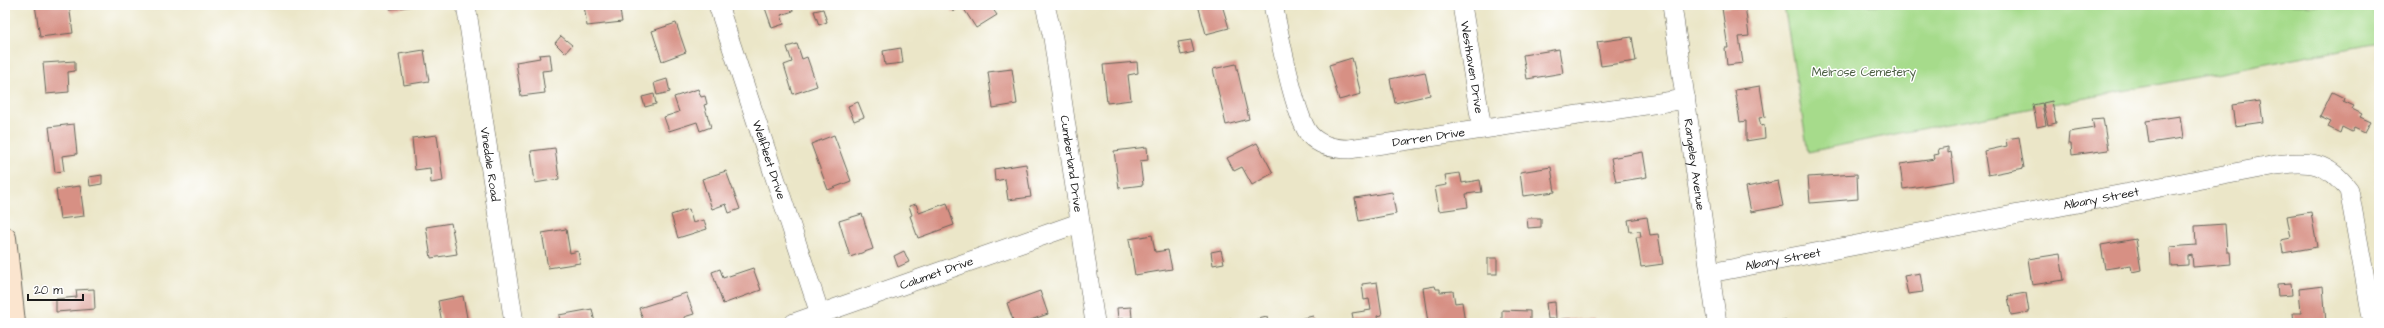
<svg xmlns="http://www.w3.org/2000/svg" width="2384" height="328" font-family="'Architects Daughter',sans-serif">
	<rect width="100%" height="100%" fill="#fff"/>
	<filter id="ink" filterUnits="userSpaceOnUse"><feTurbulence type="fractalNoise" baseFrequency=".025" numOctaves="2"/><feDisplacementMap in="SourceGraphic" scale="8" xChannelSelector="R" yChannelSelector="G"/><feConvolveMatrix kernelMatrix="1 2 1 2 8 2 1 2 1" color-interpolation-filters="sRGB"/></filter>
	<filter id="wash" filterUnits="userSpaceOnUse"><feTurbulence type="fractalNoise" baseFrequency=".012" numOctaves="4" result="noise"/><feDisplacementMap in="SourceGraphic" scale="16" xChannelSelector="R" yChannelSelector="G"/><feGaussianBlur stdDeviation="0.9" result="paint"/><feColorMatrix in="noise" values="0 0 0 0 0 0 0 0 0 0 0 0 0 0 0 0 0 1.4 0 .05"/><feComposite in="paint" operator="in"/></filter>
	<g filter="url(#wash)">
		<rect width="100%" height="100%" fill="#ebe6c8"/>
		<path fill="#a6db8b" stroke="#617c54" d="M1784,5H2379V43L1910,131L1808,152Z"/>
		<g id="blocks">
			<g fill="#d79084">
				<path d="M35,5H69L73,33L40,37Z"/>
				<path d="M389,5H414V6L390,9Z"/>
				<path d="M584,5H619L622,22L587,26Z"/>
				<path d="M764,5H791L793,11L781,15L784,24L772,28Z"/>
				<path d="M949,5H990L997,15L976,28L962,6L953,12Z"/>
				<path d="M1198,5H1222L1229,28L1206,34Z"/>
				<path d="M1745,5L1749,36L1739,37L1743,63L1727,65L1725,48H1728L1722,8Z"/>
				<path d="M823,9L827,22L819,25L814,11Z"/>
				<path d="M676,23L686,52L662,61L652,31Z"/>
				<path d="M561,36L572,45L565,53L555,43Z"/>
				<path d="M1632,37L1636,61L1601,66L1597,42Z"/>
				<path d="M1191,40L1194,52L1181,55L1178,42Z"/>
				<path d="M797,44L802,59L807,57L817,86L793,94L784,65L792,62L787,47Z"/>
				<path d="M901,48L903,63L885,65L883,51Z"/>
				<path d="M1559,49L1563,73L1527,79L1523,55Z"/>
				<path d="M424,50L429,81L404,85L399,54Z"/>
				<path d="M550,54L552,70L542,71L545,93L521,96L516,62L540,58L539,55Z"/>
				<path d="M1352,58L1361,94L1339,100L1329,65Z"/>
				<path d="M75,61V71L68,72L69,92L46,94L43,63Z"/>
				<path d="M1137,62L1138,73L1128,75L1131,100L1107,103L1103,65Z"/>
				<path d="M1236,64L1249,119L1226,125L1213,69Z"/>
				<path d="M1012,69L1017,104L993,108L988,72Z"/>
				<path d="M1425,72L1430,95L1395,103L1390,79Z"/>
				<path d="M667,79L670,92L657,95L654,83Z"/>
				<path d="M1760,86L1765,117L1759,118L1761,126L1764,125L1765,138L1746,141V121L1740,122L1735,90Z"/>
				<path d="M698,89L701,97L705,96L707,104L704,105L711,127L700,131L697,122L669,131L664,117L679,112L674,97Z"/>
				<path d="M2332,92L2344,98L2343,101L2354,106L2352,109L2362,114L2360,117L2371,122L2365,133L2354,128L2352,132L2342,127L2340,133L2328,127L2331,122L2320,117Z"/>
				<path d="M654,94L656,104L645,107L642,97Z"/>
				<path d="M2052,101L2056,123L2048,125L2043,103Z"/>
				<path d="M2260,101L2263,122L2235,126L2232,105Z"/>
				<path d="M858,102L864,117L854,121L848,106Z"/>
				<path d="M2042,103L2046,125L2037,127L2033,105Z"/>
				<path d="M2180,116L2183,138L2149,143L2146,121Z"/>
				<path d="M2103,118L2108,150L2072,155L2071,144H2068L2069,132L2094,128L2092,119Z"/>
				<path d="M74,124L77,154L62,156L64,171L55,172L49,127Z"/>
				<path d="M437,135L443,181L431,183L430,168L415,170L412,138Z"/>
				<path d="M834,135L851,181L828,190L811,144Z"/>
				<path d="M2019,137L2024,168L1988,175L1984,151L2007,146L2006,139Z"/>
				<path d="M1257,143L1273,173L1252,185L1242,167L1234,171L1227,158Z"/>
				<path d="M1147,147L1148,160L1140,161L1143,185L1119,188L1114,151Z"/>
				<path d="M1948,147V153L1951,152L1955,181L1903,189L1900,164L1935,159L1934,155L1939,154L1938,149Z"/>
				<path d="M555,148L559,179L535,183L531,151Z"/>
				<path d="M1643,152L1647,177L1616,182L1611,158Z"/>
				<path d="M1026,164L1031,197L1008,200L1005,179L995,181L994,169Z"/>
				<path d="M1551,167L1555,192L1523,196L1520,172Z"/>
				<path d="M726,171L740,209L729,213L726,204L712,209L702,179Z"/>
				<path d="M1460,173L1462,183L1480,180L1482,192L1466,194L1468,207L1439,211L1435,187L1447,185L1445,175Z"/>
				<path d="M1857,174L1858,199L1810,203L1808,177Z"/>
				<path d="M102,175V184L90,186L89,177Z"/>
				<path d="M1778,181L1783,206L1751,212L1746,187Z"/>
				<path d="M80,186L84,216L60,219L56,189Z"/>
				<path d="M1392,192L1396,214L1359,221L1355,198Z"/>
				<path d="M947,203L954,225L918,238L910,216L912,215L909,206L916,204L919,213Z"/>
				<path d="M689,209L693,223L704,220L707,229L678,238L671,215Z"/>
				<path d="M2311,212L2317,247L2283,253L2281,240L2291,238L2287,216Z"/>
				<path d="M862,214L873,249L850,257L839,221Z"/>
				<path d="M1647,217L1650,235L1658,234L1663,264L1641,267L1636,237H1641L1640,231L1630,232L1628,220Z"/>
				<path d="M1527,218H1541V227L1528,228Z"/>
				<path d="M451,223L457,254L431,258L426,227Z"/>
				<path d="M2225,224L2227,252H2230L2231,264L2193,267L2192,255L2188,256V265L2171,266L2170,247L2196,245L2195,226Z"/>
				<path d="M566,229L570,253L578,251L580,263L548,268L542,233Z"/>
				<path d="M1152,235L1155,252L1168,250L1172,269L1135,275L1129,239Z"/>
				<path d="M2136,239L2141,270L2132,272L2131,265L2105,269L2101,245Z"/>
				<path d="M1221,250L1224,263L1213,265L1211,252Z"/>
				<path d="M904,251L909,262L898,267L894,256Z"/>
				<path d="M2060,254L2064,280L2032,285L2028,259Z"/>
				<rect x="1488" y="258" width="9" height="16"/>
				<path d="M753,268L761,290L723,304L712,272L720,269L723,278Z"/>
				<path d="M1920,273L1923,292L1908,294L1904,276Z"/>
				<path d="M1377,282L1382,315L1377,316L1378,323H1354L1352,313L1371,310L1369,299L1364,300L1362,284Z"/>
				<path d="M2291,283L2292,295L2278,296L2277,284Z"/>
				<path d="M1435,286L1436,289H1440V292L1453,291L1455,303L1462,302L1465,323H1428L1423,288Z"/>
				<path d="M2323,286L2326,323H2294L2293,313H2301L2299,289Z"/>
				<path d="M94,289L95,309L56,312V299L77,297L76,290Z"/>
				<path d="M1040,291L1048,314L1028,321L1029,323H1014L1007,303Z"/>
				<path d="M686,293L694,314L684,317L685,322L644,323L639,308Z"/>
				<path d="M2026,293L2029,312L2011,315L2008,296Z"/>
				<path d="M463,296L468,323H442L438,301Z"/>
				<path d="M1555,302L1556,319H1548L1546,303Z"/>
				<path d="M1131,307L1132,318L1118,319L1117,308Z"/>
				<path d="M592,309L595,323H560L559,315Z"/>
				<path d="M1502,310L1530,311V323H1502Z"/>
				<path d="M1313,316L1315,323H1285V322Z"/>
				<path d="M1267,317L1268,323H1249V321Z"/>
				<path d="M1231,318L1232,323H1218V322Z"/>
				<rect x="1562" y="319" width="32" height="4"/>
				<path d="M1785,320L1786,323H1767V322Z"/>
			</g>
		</g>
	</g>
	<g filter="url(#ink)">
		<use href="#blocks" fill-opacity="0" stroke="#646358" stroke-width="1"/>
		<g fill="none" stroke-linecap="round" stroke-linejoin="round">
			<defs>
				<g id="street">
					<path id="s1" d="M466,5L514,323"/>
					<path id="s2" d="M718,5L820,314"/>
					<path id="s3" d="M1045,5L1053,38L1095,323"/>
					<path id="s4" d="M1273,5C1279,32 1294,117 1310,135C1320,146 1335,149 1349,149L1686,99"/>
					<path id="s5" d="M1462,5L1482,129"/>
					<path id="s6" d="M1672,5L1717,323"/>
					<path id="s7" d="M1710,273L2276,165C2309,160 2328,162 2349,190L2373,323"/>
					<path id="s8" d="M794,323L1079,223"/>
				</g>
				<path id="secondary" d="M5,238L14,323"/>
			</defs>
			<use href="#street" stroke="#646358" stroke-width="20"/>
			<use href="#secondary" stroke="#646358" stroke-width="24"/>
			<use href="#street" stroke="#fff" stroke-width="19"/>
			<use href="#secondary" stroke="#fbe5cf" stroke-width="22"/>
		</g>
	</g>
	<g text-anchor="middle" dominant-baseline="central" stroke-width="3" stroke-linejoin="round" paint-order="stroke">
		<g font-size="12" fill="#1c1c1c" stroke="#fff">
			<text stroke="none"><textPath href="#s5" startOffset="63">Westhaven Drive</textPath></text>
			<text stroke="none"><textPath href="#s4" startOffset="259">Darren Drive</textPath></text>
			<text stroke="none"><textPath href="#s2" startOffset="163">Wellfleet Drive</textPath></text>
			<text stroke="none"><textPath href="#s1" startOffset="161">Vinedale Road</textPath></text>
			<text stroke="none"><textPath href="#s3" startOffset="161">Cumberland Drive</textPath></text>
			<text stroke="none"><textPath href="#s6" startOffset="161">Rangeley Avenue</textPath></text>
			<text stroke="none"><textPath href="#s7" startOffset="398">Albany Street</textPath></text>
			<text stroke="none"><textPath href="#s7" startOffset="74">Albany Street</textPath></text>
			<text stroke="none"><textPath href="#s8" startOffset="151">Calumet Drive</textPath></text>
		</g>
		<g font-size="12" fill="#4c5f43" stroke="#fff">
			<text x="1864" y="72">Melrose Cemetery</text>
		</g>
	</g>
	<rect width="2384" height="328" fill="none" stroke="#fff" stroke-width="20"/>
	<path d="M28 294v6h55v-6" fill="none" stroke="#1c1c1c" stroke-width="2"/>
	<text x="34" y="294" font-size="12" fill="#1c1c1c" stroke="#ffffff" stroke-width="3" paint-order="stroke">20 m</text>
</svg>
